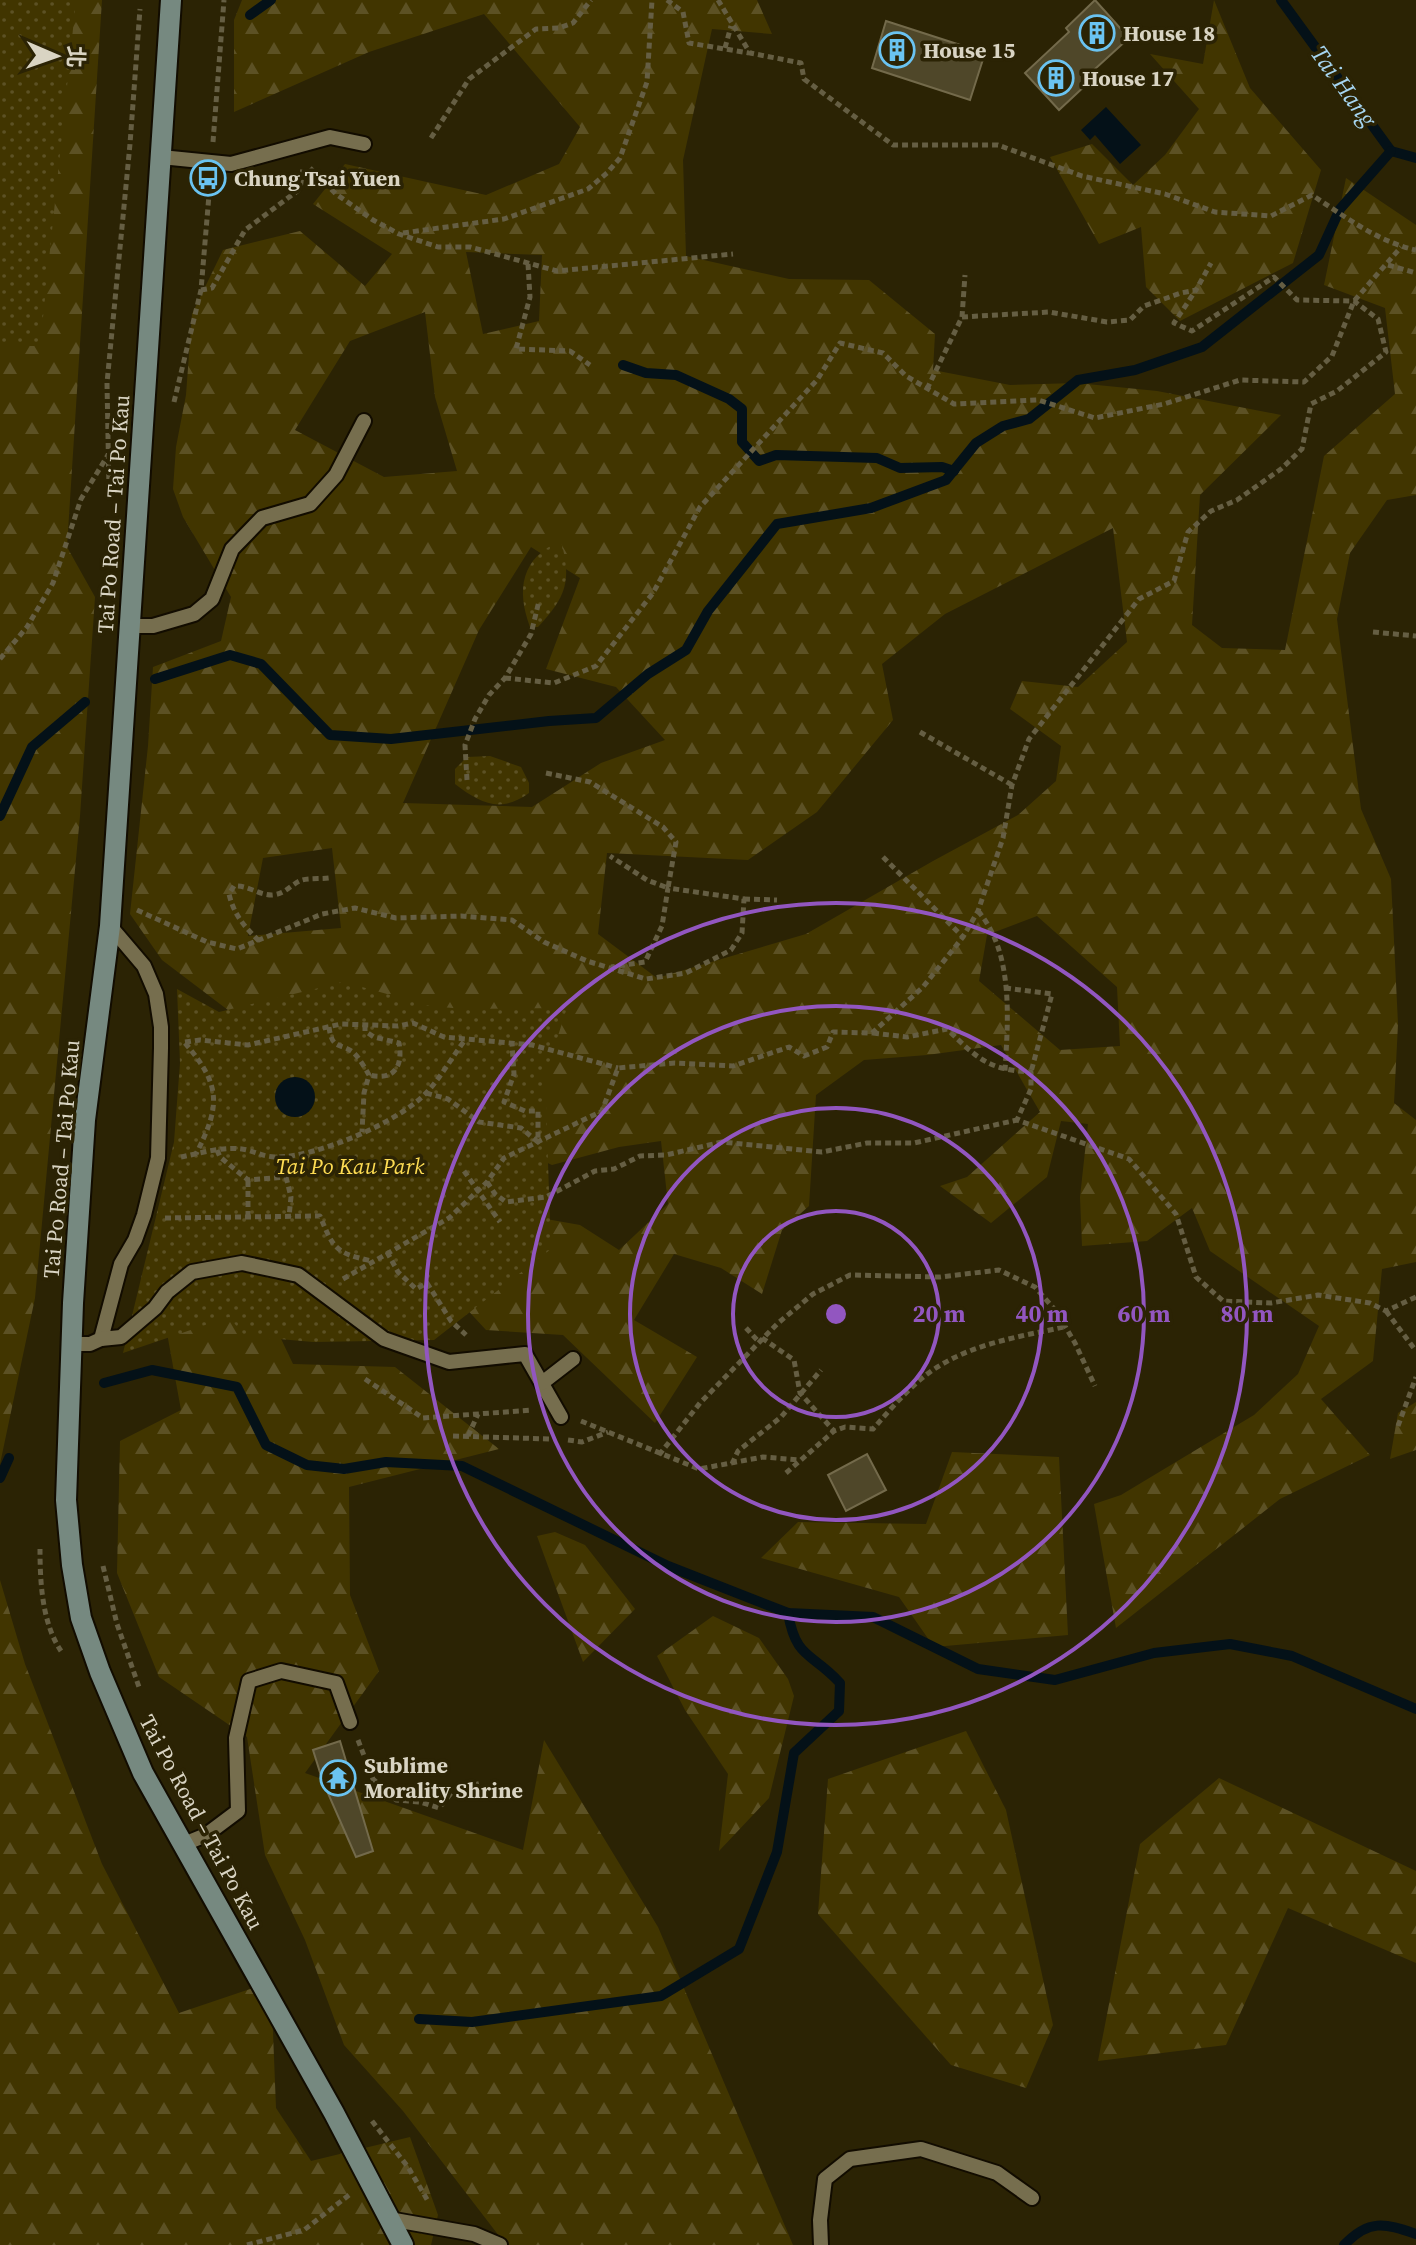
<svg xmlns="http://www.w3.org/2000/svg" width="1416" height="2245" font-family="'Source Serif 4','Noto Sans TC',serif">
	<defs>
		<pattern id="forest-firs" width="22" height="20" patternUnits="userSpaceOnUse" patternTransform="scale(2)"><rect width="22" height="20" fill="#413500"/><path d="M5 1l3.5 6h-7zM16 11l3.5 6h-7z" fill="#5c5124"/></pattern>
		<pattern id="park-dots" width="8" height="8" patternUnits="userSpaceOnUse" patternTransform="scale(2)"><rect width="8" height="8" fill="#413500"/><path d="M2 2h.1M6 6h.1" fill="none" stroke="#5c5124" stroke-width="1.8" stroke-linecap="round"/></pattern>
	</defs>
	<rect width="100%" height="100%" fill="#2b2304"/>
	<g fill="url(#forest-firs)" fill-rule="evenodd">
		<path d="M0,0H102L67,547L95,597L80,816L35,1298L0,1464Z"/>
		<path d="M242,0H757L772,34L712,29L683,160L686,256L789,279L869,280L935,334L933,370L1010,385L1077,383L1157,391L1281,415L1200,495L1192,625L1222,648L1285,650L1324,456L1395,394L1385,308L1324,285L1346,178L1416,225V495L1387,500L1350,553L1337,619L1361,809L1391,879L1398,1024L1394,1103L1416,1120V1262L1382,1269L1373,1361L1321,1399L1370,1455L1280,1499L1116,1628L1094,1504L1121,1495L1254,1415L1298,1374L1319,1326L1210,1251L1192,1208L1147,1241L1082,1246L1080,1197L1088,1124L1061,1121L1047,1177L991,1223L940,1186L967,1177L1040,1112L1001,1045L927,1055L864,1060L816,1095L809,1206L782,1230L762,1294L721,1268L674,1254L634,1320L697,1357L655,1423L563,1335L486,1330L438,1278L518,1214L580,1225L619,1250L668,1204L661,1141L619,1147L552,1165L249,1026L162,960L130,914L148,746L153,667L221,641L231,597L183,517L173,489L176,447L186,395L192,314L223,250L300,231L365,286L392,254L313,204L345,164L486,195L559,164L580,127L484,14L369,52L234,112V20ZM466,252L542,255L539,321L483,334ZM425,312L435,397L457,471L384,477L295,430L350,341ZM1113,528L1127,642L1078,687L1022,681L1010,709L1061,746L1056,781L1018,815L933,861L806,934L657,978L598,934L607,853L748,860L817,812L893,720L882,664L945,614ZM531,547L580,578L546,669L616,687L665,740L601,763L532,807L403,803L479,630ZM332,848L341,928L248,936L263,858ZM1037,916L1117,987L1120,1046L1060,1050L979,981L987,935Z"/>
		<path d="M1214,0L1250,88L1321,170L1293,263L1180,321L1146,287L1141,227L1099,244L1050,157L1092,144L1133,185L1165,155L1199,109L1150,54L1203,64Z"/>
		<path d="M254,1282L293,1364L395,1367L499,1449L349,1487L350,1595L379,1671L305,1773L523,1850L544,1740L658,1927L793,2245H506L403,2111L344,2045L305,1940L265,1855L247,1737L159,1677L117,1573L120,1441L181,1410L167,1333Z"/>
		<path d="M1416,1402V1450L1390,1459L1398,1413Z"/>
		<path d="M952,1452L1059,1457L1068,1635L934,1647L899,1597L761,1558L798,1522L926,1524Z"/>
		<path d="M555,1532L585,1545L635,1609L583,1662L537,1536Z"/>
		<path d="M0,1580L25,1664L102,1864L179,2013L271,1982L276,2108L311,2161L410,2137L438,2215L431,2245H0Z"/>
		<path d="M713,1616L759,1638L788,1679L794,1696L769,1798L719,1851L728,1774L685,1710L657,1656Z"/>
		<path d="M966,1731L1006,1810L1053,2025L1026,2088L951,2065L818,1914L828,1779Z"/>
		<path d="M1219,1778L1416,1871V1963L1288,1908L1226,2045L1098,2061L1140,1844Z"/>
	</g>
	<g fill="url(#park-dots)">
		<path d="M0,0H76L40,346H0Z"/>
		<path d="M561,541C572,581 566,597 538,627H530C516,590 521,557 561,541Z"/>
		<path d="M490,756L521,767L529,783V793C500,814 480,803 455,784V769L467,757Z"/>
		<path d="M344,982L430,1006L464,1009L567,1008L545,1076L551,1249L434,1340L313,1342L245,1336L229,1317L123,1353L174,1142L180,1063L177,989L219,1012Z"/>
	</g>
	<g fill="#041118">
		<path d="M1106,107L1141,145L1120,164L1095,135L1090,140L1081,130Z"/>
		<circle cx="295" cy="1097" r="20"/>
	</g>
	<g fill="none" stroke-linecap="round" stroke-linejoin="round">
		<g stroke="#041118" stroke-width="10">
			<path d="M1281,0L1391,151L1416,158"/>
			<path d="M250,15L271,0"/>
			<path d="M623,365L646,373L676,375L729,399L742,409V442L759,461L776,455L877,458L900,468L942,467L954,471"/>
			<path d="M155,679L230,655L261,664L330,735L391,739L549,721L596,718L648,674L686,650L708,611L777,524L871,508L946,480L976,443L1003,426L1029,419L1078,380L1135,370L1202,347L1319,255L1340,209L1391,151"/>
			<path d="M0,816L32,747L85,702"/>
			<path d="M104,1383L152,1370L237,1387L266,1445L307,1465L344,1469L386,1462L462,1466L668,1566L788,1613L873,1617L978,1669L1055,1680L1154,1653L1230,1644L1292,1656L1416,1709"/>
			<path d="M0,1478L9,1458"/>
			<path d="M419,2019L472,2022L661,1996L739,1949L777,1852L794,1753L839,1711L840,1683C812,1652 796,1660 788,1613"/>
			<path d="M1344,2245C1369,2219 1384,2223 1416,2234"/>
		</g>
	</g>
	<g fill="#4f4729" stroke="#736a4b" stroke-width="2">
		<path d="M1095,0L1129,38L1084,79L1088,83L1059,110L1025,73L1069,32L1066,28Z"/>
		<path d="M886,21L985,53L970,100L872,68Z"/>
		<path d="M867,1454L886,1490L846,1511L828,1475Z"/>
		<path d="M340,1741L373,1851L356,1857L323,1782L313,1750Z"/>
	</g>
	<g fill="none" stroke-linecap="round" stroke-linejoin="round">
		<defs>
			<g id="lane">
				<path d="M161,157L231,164L330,137L364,144"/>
				<path d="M129,626H153L194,614L212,599L232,549L262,518L310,504L336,475L364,421"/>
				<path d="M101,1339L121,1264L135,1240L144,1215L158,1158L161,1048V1027L156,994L144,966L110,926"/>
				<path d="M72,1344H90L101,1339L121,1337L155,1308L167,1292L192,1272L242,1263L298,1275L384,1339L449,1362L525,1354L561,1417"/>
				<path d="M542,1383L573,1359"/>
				<path d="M184,1844L206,1835L238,1811L236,1738L249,1681L281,1671L336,1683L350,1722"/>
				<path d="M389,2219L474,2234L500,2245"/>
				<path d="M821,2245L820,2220L825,2179L850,2159L921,2149L997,2173L1032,2198"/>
			</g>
			<path id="secondary" d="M171,0L110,926L85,1120L73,1303L66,1500L72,1565L81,1618L100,1672L143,1773L334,2113L403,2245"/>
		</defs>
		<use href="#lane" stroke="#120c00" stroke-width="18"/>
		<use href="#secondary" stroke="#120c00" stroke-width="24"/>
		<g stroke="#655e43" stroke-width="5" stroke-dasharray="6 4" stroke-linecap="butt">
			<path d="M667,0L683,12L689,43L749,53"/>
			<path d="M718,0L750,53L801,63L804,79L893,145H998L1082,176L1165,194L1215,212L1271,216L1312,195C1344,216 1378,242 1416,250"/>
			<path d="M725,48L731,26"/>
			<path d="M431,138L469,79L536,29L559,28L573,23L591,0"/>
			<path d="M213,142L224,0"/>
			<path d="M310,168L336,194L373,220L399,234L438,247H470L557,271L733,254"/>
			<path d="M403,233L504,219L588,189L607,173L620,158L647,82L652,0"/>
			<path d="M528,264L530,297L516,349L570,351L590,365"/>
			<path d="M1388,265L1416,273"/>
			<path d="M201,290L212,288L245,230L300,189L303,168"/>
			<path d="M962,317L1049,312L1107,322L1130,320L1144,306L1181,293L1196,290L1211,263"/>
			<path d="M927,389L962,317L965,275"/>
			<path d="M174,402L201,290L210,183"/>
			<path d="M109,489L107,383L130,144L140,9"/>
			<path d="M1373,632L1416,636"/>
			<path d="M0,659L27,627L53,583L81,499L108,455"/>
			<path d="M505,678L554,683L596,666L653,593L700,507L817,380L840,343L883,353L906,376L954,404L1038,400L1095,418L1164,404L1240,380L1304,382L1332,356L1354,301L1401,247"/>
			<path d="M920,732L1012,785"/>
			<path d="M546,773L590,782L663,827L676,842L668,888L647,880L610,856"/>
			<path d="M467,780L465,745L475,719L489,695L505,678L531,634L539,601"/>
			<path d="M883,857L963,937"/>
			<path d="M744,899L777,900"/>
			<path d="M137,910L207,942L237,949L322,914L355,908L396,918L461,916L512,920L544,942L587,961L646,979L686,973L731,950L742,933L744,899L668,888L662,926L645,962L611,967"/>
			<path d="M978,911C1014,953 1008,1020 1005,1071"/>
			<path d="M259,941C244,926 234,915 229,894L234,886C248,885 258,895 272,895C286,894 291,884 302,880C309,878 321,879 329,878"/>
			<path d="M1005,988L1052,994L1031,1072"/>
			<path d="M365,1025V1031L374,1037L399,1043C403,1066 395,1081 369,1075"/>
			<path d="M329,1027C332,1051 341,1042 354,1053C360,1059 365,1068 369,1075L364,1093L362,1132"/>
			<path d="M873,1033L907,1037L947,1029C977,1058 988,1070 1031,1072V1089L1017,1120L1129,1159L1176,1214L1196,1277L1223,1301L1271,1303L1318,1295L1370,1303L1386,1311L1416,1297"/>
			<path d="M185,1042L200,1040L248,1045L341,1024L398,1026L413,1023L444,1037L532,1045L618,1068"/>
			<path d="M185,1043C221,1085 221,1105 196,1154"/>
			<path d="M426,1093L448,1099L479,1122L521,1128L538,1142V1111H525L504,1102L514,1074L512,1044"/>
			<path d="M217,1150L220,1157L248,1180L286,1177L307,1156"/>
			<path d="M181,1157C201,1153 227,1145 247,1150C258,1153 265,1157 277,1157C316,1157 397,1123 425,1094C440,1079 452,1057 465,1040"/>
			<path d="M464,1171L500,1222"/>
			<path d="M286,1177L291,1197L289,1217"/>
			<path d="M487,1182L495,1194L506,1202L546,1197L595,1171L614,1169L640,1156L666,1155L722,1142L822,1152L867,1143H914L1017,1120"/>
			<path d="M248,1217V1180"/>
			<path d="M165,1218L320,1216C334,1250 336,1253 372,1261"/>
			<path d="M387,1252L398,1272L416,1289L427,1283L451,1321L466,1335"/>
			<path d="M343,1279L449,1218L487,1182L504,1158L602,1111L618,1068L675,1063L733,1066L789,1047L804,1056L827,1047L833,1032L872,1033L923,987L963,937L978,911L1003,838L1012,785L1029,739L1139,599L1174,581L1188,532L1211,511L1237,500L1281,469L1302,449L1311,404L1337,391L1386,352L1378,319L1354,301L1297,300L1274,277L1192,331L1174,323L1196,290"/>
			<path d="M1386,1311L1416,1351"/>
			<path d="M746,1328L759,1342"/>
			<path d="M762,1338L794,1360L800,1393L834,1431"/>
			<path d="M365,1379L423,1418L532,1410"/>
			<path d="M581,1421L699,1469L763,1457L800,1460"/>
			<path d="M1398,1426L1416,1377"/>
			<path d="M453,1436L550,1439"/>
			<path d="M468,1436L478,1414"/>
			<path d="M568,1440L582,1442L608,1432"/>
			<path d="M659,1455L700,1403L777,1324L813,1294L850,1275L940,1277L999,1270L1035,1287L1056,1311L1075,1343L1095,1386"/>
			<path d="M732,1464L738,1451L781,1417L821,1370"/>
			<path d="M786,1473L834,1431L845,1427L873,1429C890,1410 908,1388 930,1372C969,1344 1018,1337 1064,1327"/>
			<path d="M40,1549C40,1582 42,1623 61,1651"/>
			<path d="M103,1566L117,1624L139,1687"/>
			<path d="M358,1740L373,1779L396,1800L420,1802L439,1808L453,1791L481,1783"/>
			<path d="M372,2121L408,2167L428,2201"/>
			<path d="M247,2245L304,2230L349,2195"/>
		</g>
		<use href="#lane" stroke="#766e4e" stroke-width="14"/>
		<use href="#secondary" stroke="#768980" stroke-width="20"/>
	</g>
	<g fill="none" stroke="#9256c0" stroke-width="4">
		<circle cx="836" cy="1314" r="103"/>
		<circle cx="836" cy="1314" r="206"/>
		<circle cx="836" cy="1314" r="308"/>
		<circle cx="836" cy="1314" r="411"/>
	</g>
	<defs>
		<symbol id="building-ring" viewBox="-11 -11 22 22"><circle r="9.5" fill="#2b2304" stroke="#6ac3f1" stroke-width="1.5"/><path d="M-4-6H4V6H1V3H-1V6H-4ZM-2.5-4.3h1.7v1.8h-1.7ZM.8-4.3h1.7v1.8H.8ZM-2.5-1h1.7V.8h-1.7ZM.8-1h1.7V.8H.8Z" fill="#6ac3f1"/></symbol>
		<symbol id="bus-ring" viewBox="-11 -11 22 22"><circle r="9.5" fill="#2b2304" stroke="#6ac3f1" stroke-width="1.5"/><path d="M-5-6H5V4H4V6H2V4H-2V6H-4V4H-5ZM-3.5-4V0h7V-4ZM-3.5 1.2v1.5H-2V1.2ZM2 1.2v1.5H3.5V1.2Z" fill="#6ac3f1"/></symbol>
		<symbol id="temple-ring" viewBox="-11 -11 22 22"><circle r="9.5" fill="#2b2304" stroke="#6ac3f1" stroke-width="1.5"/><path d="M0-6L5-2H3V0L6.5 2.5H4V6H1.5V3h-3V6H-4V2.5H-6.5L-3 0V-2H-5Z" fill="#6ac3f1"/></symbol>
	</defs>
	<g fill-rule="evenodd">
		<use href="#building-ring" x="1077" y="13" width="40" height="40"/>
		<use href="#building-ring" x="877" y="30" width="40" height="40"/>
		<use href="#building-ring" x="1036" y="58" width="40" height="40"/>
		<use href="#bus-ring" x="188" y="158" width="40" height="40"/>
		<use href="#temple-ring" x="318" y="1758" width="40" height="40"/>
	</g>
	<g text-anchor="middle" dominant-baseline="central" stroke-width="7" stroke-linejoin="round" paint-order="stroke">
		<g font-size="22" font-weight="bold" fill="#d9d4c3" stroke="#2b2304" text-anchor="start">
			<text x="1123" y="33">House 18</text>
			<text x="923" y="50">House 15</text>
			<text x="1082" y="78">House 17</text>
			<text x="234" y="178">Chung Tsai Yuen</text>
			<text x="364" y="1765">Sublime<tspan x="364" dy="25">Morality Shrine</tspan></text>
		</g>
		<g font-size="22" fill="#d9d4c3" stroke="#2b2304">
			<text transform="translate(113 514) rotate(-86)">Tai Po Road – Tai Po Kau</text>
			<text transform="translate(61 1159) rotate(-85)">Tai Po Road – Tai Po Kau</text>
			<text transform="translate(202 1822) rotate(62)">Tai Po Road – Tai Po Kau</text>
		</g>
		<g font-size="22" font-style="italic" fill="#fddc53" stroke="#2b2304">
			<text x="350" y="1166">Tai Po Kau Park</text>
		</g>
		<g font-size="24" font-style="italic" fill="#a6d5f0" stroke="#2b2304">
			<text transform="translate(1344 86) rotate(54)">Tai Hang</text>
		</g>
	</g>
	<circle cx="836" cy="1314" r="12" fill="#9256c0" stroke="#2b2304" stroke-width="4"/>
	<g font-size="24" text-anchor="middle" font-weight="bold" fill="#9256c0" stroke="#2b2304" stroke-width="7" stroke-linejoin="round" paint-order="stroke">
		<text x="939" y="1322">20 m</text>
		<text x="1042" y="1322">40 m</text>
		<text x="1144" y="1322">60 m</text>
		<text x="1247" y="1322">80 m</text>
	</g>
	<g transform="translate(56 56) rotate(92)" stroke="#2b2304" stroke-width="6" paint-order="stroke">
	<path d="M0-6L14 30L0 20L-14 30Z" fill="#d9d4c3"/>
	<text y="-12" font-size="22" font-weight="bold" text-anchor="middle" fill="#d9d4c3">北</text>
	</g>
</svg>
